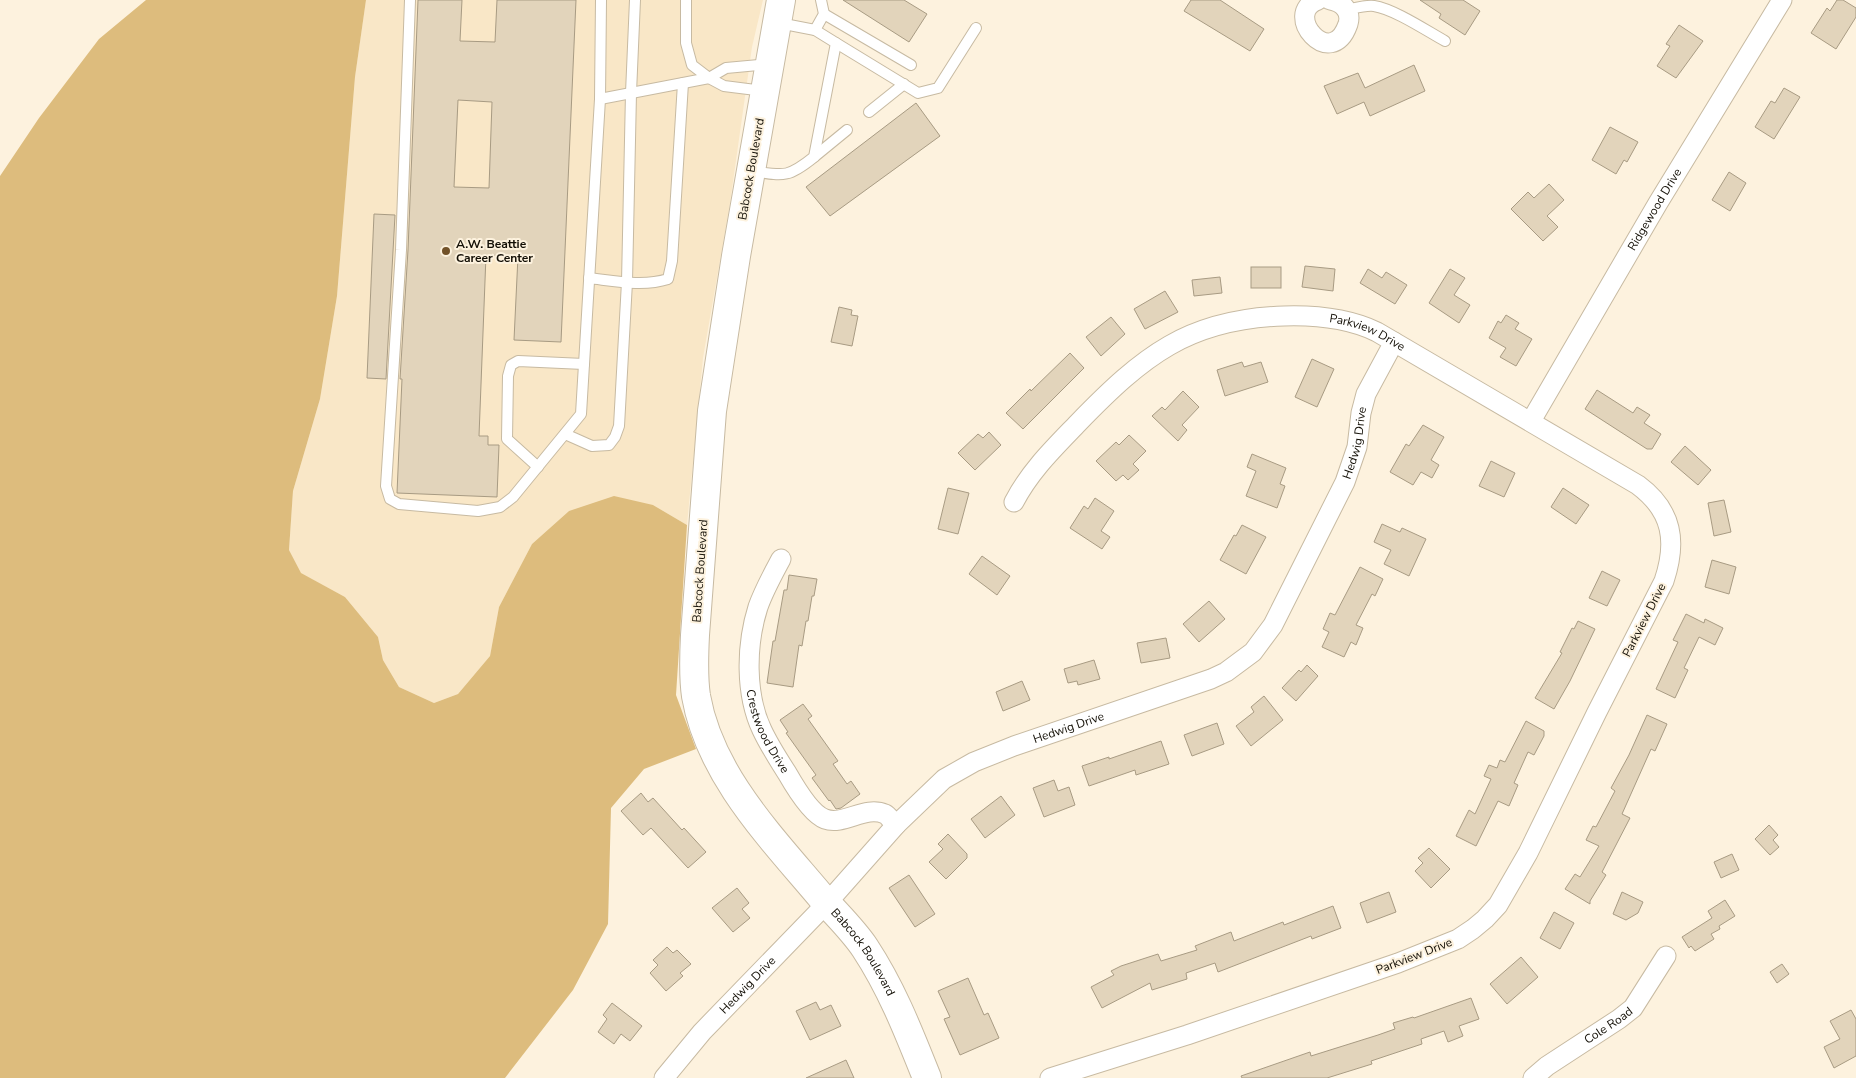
<svg xmlns="http://www.w3.org/2000/svg" width="1856" height="1078" font-family="'Nunito Sans',sans-serif">
	<rect width="100%" height="100%" fill="#fdf2de"/>
	<path fill="#f9e7c7" d="M366,0H763L752,47L730,203L703,358L687,525L653,505L569,511L532,544L499,607L490,656L458,694L434,703L399,687L383,660L378,637L345,597L300,573L289,550L293,491L320,399L337,296L355,77Z"/>
	<path fill="#ddbc7d" d="M146,0H366L355,77L337,296L320,399L293,491L289,550L301,573L345,597L378,637L383,660L399,687L434,703L458,694L490,656L499,607L532,544L569,511L614,496L653,505L687,525L676,695L696,749L644,769L611,808L608,924L573,990L505,1078H0V176L39,118L99,39Z"/>
	<g fill="#e2d4bb" stroke="#a89b83" fill-rule="evenodd">
		<path d="M418,0H462L460,41L495,42L497,0H576L561,342L514,340L518,256L486,255L479,436H488V445H499L497,497L397,493L402,379H400L408,250ZM458,100L492,102L489,188L454,187Z"/>
		<path d="M843,0H904L927,14L909,42Z"/>
		<path d="M1191,0H1220L1264,29L1250,51L1184,11Z"/>
		<path d="M1420,0H1463L1480,11L1465,35L1439,18L1441,14Z"/>
		<path d="M1837,0H1843L1856,8V17L1836,49L1811,33L1827,8L1830,11Z"/>
		<path d="M1679,25L1703,41L1676,78L1657,66L1670,46L1666,44Z"/>
		<path d="M1414,65L1425,91L1370,116L1364,102L1337,114L1324,86L1358,73L1365,88Z"/>
		<path d="M1784,88L1800,97L1774,139L1755,127L1771,101L1775,103Z"/>
		<path d="M916,103L940,136L830,216L806,187Z"/>
		<path d="M1610,127L1638,142L1627,162L1624,160L1616,174L1592,160Z"/>
		<path d="M1729,172L1746,183L1730,211L1712,200Z"/>
		<path d="M1549,184L1564,200L1547,216L1558,227L1543,241L1511,209L1528,192L1534,198Z"/>
		<path d="M374,214L395,215L386,379L367,378Z"/>
		<path d="M1305,266L1335,269L1333,291L1302,287Z"/>
		<rect x="1251" y="267" width="30" height="21"/>
		<path d="M1368,269L1382,278L1386,272L1407,285L1395,304L1360,283Z"/>
		<path d="M1450,269L1465,278L1454,295L1470,305L1459,323L1429,303Z"/>
		<path d="M1220,277L1222,293L1194,296L1192,280Z"/>
		<path d="M1165,291L1178,312L1145,329L1134,309Z"/>
		<path d="M839,307L852,310L851,315L858,316L852,346L831,342Z"/>
		<path d="M1506,315L1519,323L1515,329L1532,339L1516,366L1500,357L1506,348L1489,338L1498,321L1501,323Z"/>
		<path d="M1111,317L1125,334L1101,356L1086,337Z"/>
		<path d="M1070,353L1084,368L1023,429L1006,413L1030,389L1031,391Z"/>
		<path d="M1312,359L1334,369L1317,407L1295,397Z"/>
		<path d="M1242,362L1244,367L1261,362L1268,382L1225,396L1217,370Z"/>
		<path d="M1597,390L1633,413L1637,407L1650,415L1644,423L1661,434L1652,449H1647L1585,409Z"/>
		<path d="M1183,391L1199,407L1182,425L1187,430L1178,441L1152,416L1162,407L1165,410Z"/>
		<path d="M1423,425L1444,437L1431,460L1439,465L1432,478L1421,472L1413,485L1390,472L1406,444L1409,446Z"/>
		<path d="M989,432L1001,445L975,470L958,453L978,434L983,438Z"/>
		<path d="M1129,435L1146,451L1133,464L1139,470L1128,480L1123,475L1116,481L1096,461L1116,442L1119,445Z"/>
		<path d="M1685,446L1711,470L1698,485L1671,462Z"/>
		<path d="M1252,454L1286,468L1280,484L1285,486L1277,508L1246,496L1256,471L1247,467Z"/>
		<path d="M1491,461L1515,473L1504,497L1479,486Z"/>
		<path d="M948,488L969,493L958,534L938,529Z"/>
		<path d="M1563,488L1589,505L1576,524L1551,507Z"/>
		<path d="M1095,498L1114,511L1101,531L1110,537L1102,549L1070,528L1084,506L1088,509Z"/>
		<path d="M1724,500L1731,532L1714,536L1708,503Z"/>
		<path d="M1382,524L1400,532L1402,528L1426,539L1409,576L1384,564L1391,550L1374,542Z"/>
		<path d="M1242,525L1266,537L1246,574L1220,560L1234,535L1236,536Z"/>
		<path d="M982,556L1010,576L997,595L969,574Z"/>
		<path d="M1712,560L1736,567L1729,594L1705,587Z"/>
		<path d="M1360,567L1383,579L1375,596L1372,594L1356,625L1363,628L1356,645L1351,642L1344,657L1322,647L1329,632L1323,629L1330,613L1335,615Z"/>
		<path d="M1602,571L1620,580L1607,606L1589,598Z"/>
		<path d="M789,575L817,579L814,596H812L808,621H806L802,646L799,645L793,687L767,683L773,641H775L784,590H787Z"/>
		<path d="M1209,601L1225,619L1199,642L1183,624Z"/>
		<path d="M1686,614L1704,623L1705,619L1723,628L1715,645L1699,637L1684,668L1688,670L1675,698L1656,689L1678,642L1673,640Z"/>
		<path d="M1578,621L1595,629L1570,681L1554,709L1535,698L1562,653L1560,652L1572,628L1574,629Z"/>
		<path d="M1166,638L1170,658L1141,663L1137,643Z"/>
		<path d="M1094,660L1100,679L1078,685L1077,681L1068,683L1064,669Z"/>
		<path d="M1307,665L1318,676L1296,701L1282,688L1299,670L1301,672Z"/>
		<path d="M1022,681L1030,700L1003,711L996,692Z"/>
		<path d="M1264,696L1283,720L1251,746L1236,726L1254,712L1251,707Z"/>
		<path d="M803,704L812,716L808,719L838,761L833,764L847,784L851,781L860,794L841,808L836,809L830,800L829,801L812,778L816,775L786,733L788,732L780,720Z"/>
		<path d="M1647,715L1667,724L1655,751L1651,749L1622,814L1630,818L1602,872L1606,875L1590,901V904L1565,889L1575,874L1580,877L1599,846L1586,840L1593,826L1596,827L1615,791L1611,788L1629,755Z"/>
		<path d="M1526,721L1544,731V736L1534,755L1528,752L1514,783L1518,785L1509,806L1498,801L1476,846L1456,836L1469,810L1475,814L1491,779L1484,776L1489,765L1497,768L1500,760L1505,762Z"/>
		<path d="M1217,723L1224,744L1192,756L1184,735Z"/>
		<path d="M1161,741L1169,764L1136,775L1135,770L1089,786L1082,766L1109,757V759Z"/>
		<path d="M1054,780L1058,791L1069,787L1075,805L1044,817L1033,788Z"/>
		<path d="M641,793L648,802L653,798L682,830L684,828L706,852L688,868L651,828L643,835L621,811Z"/>
		<path d="M1001,796L1015,815L985,838L971,819Z"/>
		<path d="M1769,825L1778,835L1773,840L1779,847L1770,855L1755,839Z"/>
		<path d="M948,834L967,854V858L946,879L929,862L943,849L938,844Z"/>
		<path d="M1429,848L1450,869L1431,888L1415,871L1423,863L1418,858Z"/>
		<path d="M1732,854L1739,870L1721,878L1714,862Z"/>
		<path d="M909,875L935,914L915,927L889,888Z"/>
		<path d="M737,888L749,903L742,909L750,918L733,932L712,908Z"/>
		<path d="M1389,892L1396,912L1367,923L1360,903Z"/>
		<path d="M1622,892L1643,902L1638,913L1626,920L1613,914Z"/>
		<path d="M1725,900L1735,916L1719,926L1720,929L1711,934L1714,939L1695,951L1691,946L1689,948L1682,937L1712,918L1708,911Z"/>
		<path d="M1333,906L1341,928L1312,939L1311,936L1218,972L1215,963L1186,973L1187,979L1152,990L1150,983L1102,1008L1091,987L1114,975L1111,971L1121,966L1158,954L1161,961L1197,950L1195,946L1231,932L1234,941L1283,922L1284,925Z"/>
		<path d="M1554,912L1574,923L1560,949L1540,938Z"/>
		<path d="M667,947L673,953L677,950L691,964L680,973L683,976L666,991L650,973L658,965L653,960Z"/>
		<path d="M1521,957L1538,977L1507,1004L1490,984Z"/>
		<path d="M1782,964L1789,974L1777,983L1770,972Z"/>
		<path d="M968,978L984,1015L988,1013L999,1038L960,1055L944,1019L950,1017L938,991Z"/>
		<path d="M1471,998L1479,1019L1459,1026L1463,1036L1448,1042L1444,1031L1421,1039L1422,1044L1371,1061L1372,1064L1327,1078H1242L1241,1076L1310,1052L1311,1056L1378,1035L1395,1029L1393,1023L1413,1017L1414,1018Z"/>
		<path d="M816,1002L820,1010L831,1005L841,1026L810,1040L796,1011Z"/>
		<path d="M612,1003L642,1026L630,1041L621,1034L614,1044L598,1032L607,1019L603,1015Z"/>
		<path d="M1851,1010L1856,1019V1056L1834,1068L1824,1047L1840,1039L1830,1021Z"/>
		<path d="M846,1060L854,1078H806Z"/>
	</g>
	<g fill="none" stroke-linecap="round" stroke-linejoin="round">
		<defs>
			<g id="service">
				<path d="M410,0L401,250L386,486L390,499L399,504L478,511L500,507L513,497L581,414L600,99L601,0"/>
				<path d="M686,0V43L692,65L709,78"/>
				<path d="M1347,10C1356,8 1365,5 1374,6C1394,9 1427,31 1445,41"/>
				<path d="M824,14L911,65"/>
				<path d="M815,30L824,14L821,0"/>
				<path d="M836,43L918,93L938,88L976,28"/>
				<path d="M764,91L724,86L709,78L726,68L769,64"/>
				<path d="M600,99L709,78"/>
				<path d="M869,112L904,84"/>
				<path d="M814,157L847,130"/>
				<path d="M752,171C784,176 788,178 814,157L836,43L815,30L779,23"/>
				<path d="M589,278C615,281 643,287 668,279L672,261L683,83"/>
				<path d="M565,434L592,446L609,445L615,437L619,426L627,282L631,93L635,0"/>
				<path d="M538,467L507,439L508,376L511,365L518,361L584,364"/>
			</g>
			<g id="minor">
				<path d="M1318,0C1281,13 1331,73 1348,24C1352,11 1342,2 1330,0"/>
				<path id="s1" d="M1531,421L1658,203L1782,0"/>
				<path id="s2" d="M1014,502C1030,471 1054,448 1078,423C1143,356 1188,319 1284,316C1316,315 1348,318 1377,332L1638,485C1673,511 1677,542 1664,581L1597,712L1528,853L1498,905L1485,919L1473,929L1458,939L1398,963L1187,1035L1050,1078"/>
				<path id="s3" d="M781,559C773,574 764,590 758,607C746,645 745,694 762,730C769,745 778,759 787,773C795,787 811,814 825,819C844,826 865,805 885,814C889,816 892,822 896,825"/>
				<path id="s4" d="M664,1078L702,1032L827,903L896,825L944,779L974,762L1014,746L1211,679L1226,672L1253,652L1273,625L1345,482L1357,447L1361,413L1366,394L1394,342"/>
				<path id="s5" d="M1533,1078L1547,1066L1619,1019L1633,1008L1666,956"/>
			</g>
			<g id="secondary">
				<path id="s6" d="M781,0L736,256L712,411L695,635C694,655 693,676 696,696C710,776 772,838 823,899C837,915 853,930 865,948C892,989 909,1033 927,1078"/>
			</g>
		</defs>
		<use href="#service" stroke="#c7baa2" stroke-width="12"/>
		<use href="#minor" stroke="#c7baa2" stroke-width="21"/>
		<use href="#secondary" stroke="#c7baa2" stroke-width="30"/>
		<use href="#service" stroke="#fff" stroke-width="10"/>
		<use href="#minor" stroke="#fff" stroke-width="19"/>
		<use href="#secondary" stroke="#fff" stroke-width="28"/>
	</g>
	<circle fill="#725228" stroke="#fdf2de" stroke-width="2" cx="446" cy="251" r="5"/>
	<g text-anchor="middle" dominant-baseline="central" stroke-width="4" stroke-linejoin="round" paint-order="stroke">
		<g font-size="12" fill="#130f06" stroke="#fdf2de">
			<text transform="translate(751 169) rotate(-80)">Babcock Boulevard</text>
			<text stroke="none"><textPath href="#s1" startOffset="245">Ridgewood Drive</textPath></text>
			<text stroke="none"><textPath href="#s2" startOffset="428">Parkview Drive</textPath></text>
			<text stroke="none"><textPath href="#s4" startOffset="980">Hedwig Drive</textPath></text>
			<text transform="translate(700 571) rotate(-86)">Babcock Boulevard</text>
			<text transform="translate(1644 620) rotate(-63)">Parkview Drive</text>
			<text stroke="none"><textPath href="#s4" startOffset="545">Hedwig Drive</textPath></text>
			<text stroke="none"><textPath href="#s3" startOffset="182">Crestwood Drive</textPath></text>
			<text stroke="none"><textPath href="#s6" startOffset="1012">Babcock Boulevard</textPath></text>
			<text transform="translate(1414 956) rotate(-21)">Parkview Drive</text>
			<text stroke="none"><textPath href="#s4" startOffset="125">Hedwig Drive</textPath></text>
			<text stroke="none"><textPath href="#s5" startOffset="92">Cole Road</textPath></text>
		</g>
		<g font-size="12" font-weight="bold" fill="#130f06" stroke="#fdf2de" text-anchor="start">
			<text x="456" y="244">A.W. Beattie<tspan x="456" dy="14">Career Center</tspan></text>
		</g>
	</g>
</svg>
